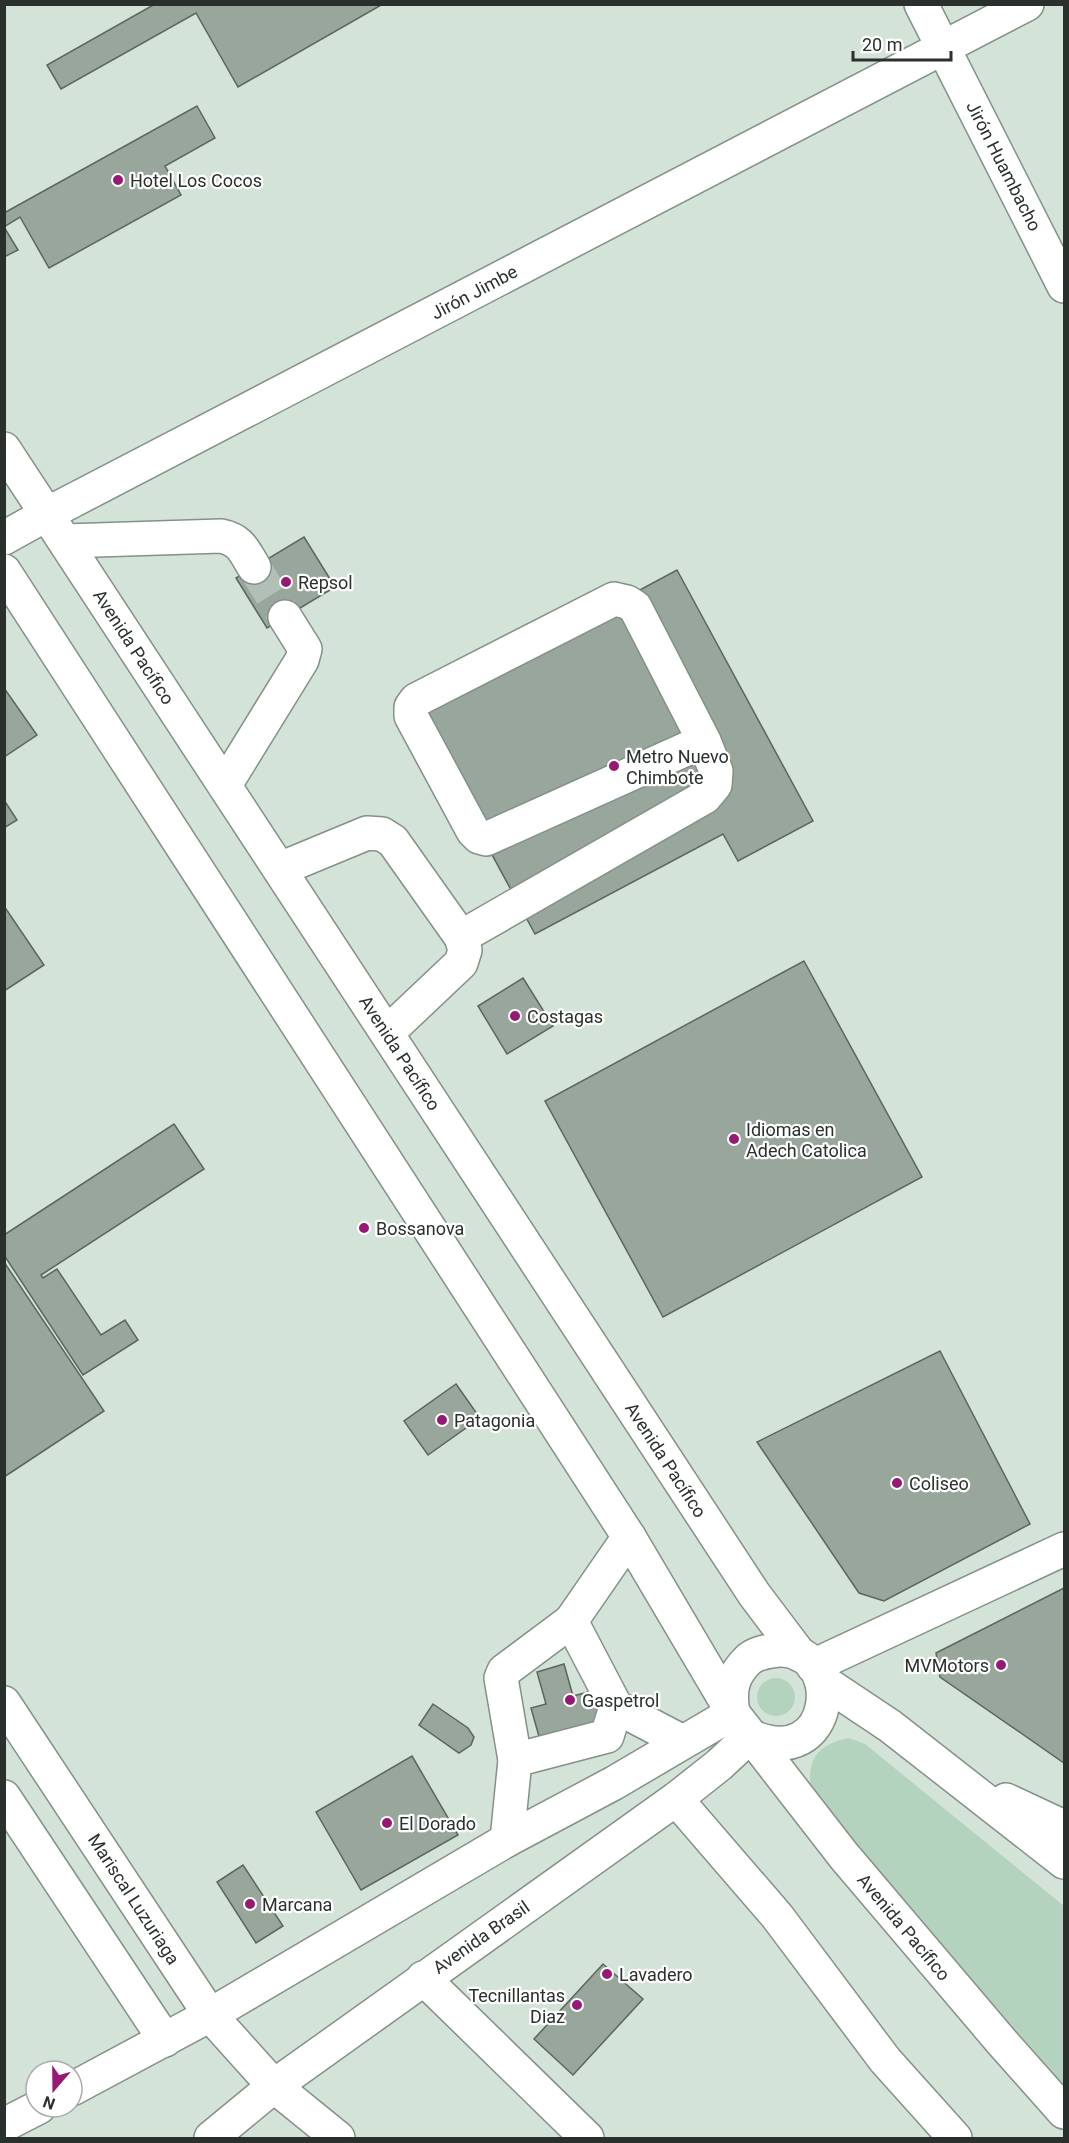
<svg xmlns="http://www.w3.org/2000/svg" width="1069" height="2143" font-family="Roboto,sans-serif">
	<rect width="100%" height="100%" fill="#d4e3d8"/>
	<g fill="#b4d3be">
		<circle cx="776" cy="1697" r="19"/>
		<path d="M849,1738L865,1744L1064,1906V2099L914,1923L810,1786C808,1756 820,1744 849,1738Z"/>
	</g>
	<g fill="#98a69c" stroke="#59675d" stroke-width="1.5">
		<path d="M155,4H383L238,87L196,13L61,89L47,65Z"/>
		<path d="M197,106L215,138L165,166L181,195L49,268L20,217L4,227V213Z"/>
		<path d="M4,227L18,250L4,257Z"/>
		<path d="M304,537L335,587L267,628L236,578Z"/>
		<path d="M677,570L813,821L738,861L723,834L535,934L414,711Z"/>
		<path d="M4,688L37,735L4,757Z"/>
		<path d="M4,800L17,820L4,828Z"/>
		<path d="M4,906L44,965L4,991Z"/>
		<path d="M804,961L922,1177L663,1317L545,1101Z"/>
		<path d="M523,978L553,1026L507,1054L478,1006Z"/>
		<path d="M174,1124L204,1169L41,1275L43,1278L57,1269L101,1335L125,1320L138,1340L83,1375L4,1255V1235Z"/>
		<path d="M4,1262L104,1411L4,1477Z"/>
		<path d="M940,1351L1030,1524L884,1601L859,1593L757,1442Z"/>
		<path d="M456,1384L480,1418L428,1455L404,1421Z"/>
		<path d="M1064,1588V1763L940,1677L936,1653Z"/>
		<path d="M564,1664L573,1696L592,1691L601,1723L540,1740L531,1708L546,1704L537,1672Z"/>
		<path d="M433,1704L468,1728L474,1737L471,1745L459,1753L419,1725Z"/>
		<path d="M412,1756L458,1835L361,1890L316,1812Z"/>
		<path d="M243,1865L283,1926L256,1943L217,1882Z"/>
		<path d="M603,1964L643,1999L573,2075L534,2039Z"/>
	</g>
	<g fill="none" stroke-linecap="round" stroke-linejoin="round">
		<path stroke="#b2bfb6" stroke-width="33" stroke-dasharray="33 16" stroke-linecap="butt" d="M254,567L285,617"/>
		<defs>
			<g id="minor">
				<path d="M921,4L1064,286"/>
				<path d="M4,538L47,514L1027,4"/>
				<path d="M65,541L221,536C241,540 244,551 254,567"/>
				<path d="M225,785L302,660L305,649L285,617"/>
				<path d="M280,869L367,833L382,834L393,841L461,937L465,950L461,963L387,1033"/>
				<path d="M461,937L705,797L715,785L716,771L704,741L635,607L627,602L614,599L416,700L411,707V716L473,831L479,837L486,839L704,741"/>
				<path d="M629,1537L571,1621L616,1707L683,1742"/>
				<path d="M813,1666L1064,1549"/>
				<path d="M4,1703L210,2015L274,2086L338,2138"/>
				<path d="M515,1760L607,1736L616,1707"/>
				<path d="M4,1797L165,2040"/>
				<path d="M676,1799L777,1916L885,2060L955,2138"/>
				<path d="M507,1840L515,1760L501,1678L504,1671L571,1621"/>
				<path d="M423,1978L587,2138"/>
			</g>
			<g id="major">
				<path d="M4,449L754,1594L800,1655"/>
				<path d="M4,571L629,1537L733,1713L844,1856L1001,2041L1064,2112"/>
				<path d="M821,1680L890,1726L1064,1862"/>
				<path d="M733,1713C729,1690 732,1675 749,1659C758,1652 769,1651 779,1650C847,1648 836,1774 750,1736"/>
				<path d="M1006,1800L1064,1827"/>
				<path d="M72,2089L210,2015L507,1840L614,1783L733,1713"/>
				<path d="M4,2125L39,2107"/>
				<path d="M211,2138L274,2086L676,1799L719,1765L750,1736"/>
			</g>
		</defs>
		<use href="#minor" stroke="#839187" stroke-width="36"/>
		<use href="#major" stroke="#839187" stroke-width="36"/>
		<use href="#minor" stroke="#fff" stroke-width="33"/>
		<use href="#major" stroke="#fff" stroke-width="33"/>
	</g>
	<g fill="#961a74" stroke="#fff" stroke-width="2">
		<circle cx="118" cy="180" r="6"/>
		<circle cx="286" cy="582" r="6"/>
		<circle cx="614" cy="766" r="6"/>
		<circle cx="515" cy="1016" r="6"/>
		<circle cx="734" cy="1139" r="6"/>
		<circle cx="364" cy="1228" r="6"/>
		<circle cx="442" cy="1420" r="6"/>
		<circle cx="897" cy="1483" r="6"/>
		<circle cx="1001" cy="1665" r="6"/>
		<circle cx="570" cy="1700" r="6"/>
		<circle cx="387" cy="1823" r="6"/>
		<circle cx="250" cy="1904" r="6"/>
		<circle cx="607" cy="1974" r="6"/>
		<circle cx="577" cy="2005" r="6"/>
	</g>
	<g text-anchor="middle" dominant-baseline="central" stroke-width="4.5" stroke-linejoin="round" paint-order="stroke">
		<g font-size="18" fill="#2a302c" stroke="#fff">
			<text transform="translate(1004 166) rotate(63)">Jirón Huambacho</text>
			<text transform="translate(474 292) rotate(-28)">Jirón Jimbe</text>
			<text transform="translate(134 647) rotate(57)">Avenida Pacífico</text>
			<text transform="translate(400 1053) rotate(57)">Avenida Pacífico</text>
			<text transform="translate(666 1460) rotate(57)">Avenida Pacífico</text>
			<text transform="translate(134 1899) rotate(57)">Mariscal Luzuriaga</text>
			<text transform="translate(904 1927) rotate(50)">Avenida Pacífico</text>
			<text transform="translate(481 1937) rotate(-35)">Avenida Brasil</text>
		</g>
		<g font-size="18" fill="#2a302c" stroke="#fff" text-anchor="start">
			<text x="130" y="180">Hotel Los Cocos</text>
			<text x="298" y="582">Repsol</text>
			<text x="626" y="756">Metro Nuevo<tspan x="626" dy="21">Chimbote</tspan></text>
			<text x="527" y="1016">Costagas</text>
			<text x="746" y="1129">Idiomas en<tspan x="746" dy="21">Adech Catolica</tspan></text>
			<text x="376" y="1228">Bossanova</text>
			<text x="454" y="1420">Patagonia</text>
			<text x="909" y="1483">Coliseo</text>
			<text x="989" y="1665" text-anchor="end">MVMotors</text>
			<text x="582" y="1700">Gaspetrol</text>
			<text x="399" y="1823">El Dorado</text>
			<text x="262" y="1904">Marcana</text>
			<text x="619" y="1974">Lavadero</text>
			<text x="565" y="1995" text-anchor="end">Tecnillantas<tspan x="565" dy="21">Diaz</tspan></text>
		</g>
	</g>
	<rect width="1069" height="2143" fill="none" stroke="#2a302c" stroke-width="12"/>
	<g transform="translate(54 2089) rotate(200)"><circle r="28" fill="#ffffff" stroke="#aaacab" stroke-width="1.5"/>
	<path d="M0-4.5L10 22L0 15L-10 22Z" fill="#961a74"/>
	<text y="-9" font-size="16" font-weight="bold" text-anchor="middle" fill="#2a302c">N</text>
	</g>
	<path d="M853 51v9h98v-9" fill="none" stroke="#2a302c" stroke-width="3"/>
	<text x="862" y="51" font-size="18" fill="#2a302c" stroke="#ffffff" stroke-width="4.5" paint-order="stroke">20 m</text>
</svg>
